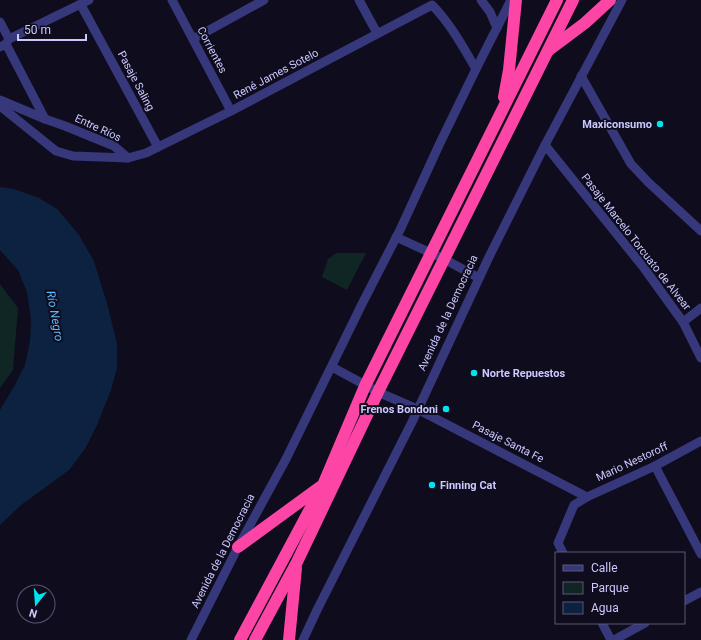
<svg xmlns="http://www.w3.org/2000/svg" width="701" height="640" font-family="Roboto,sans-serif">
	<rect width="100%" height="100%" fill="#0e0c1d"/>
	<g fill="#0f2624">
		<path d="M336,253H366L347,290L322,277L328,259Z"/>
		<path d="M0,284L18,308L13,370L0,388Z"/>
	</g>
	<path fill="#0c2240" d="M0,187L14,189L39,198L57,209L79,235L94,261L108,307L117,344V368L111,390L97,425L85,449L69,470L21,505L0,525V410L15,385L25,365L30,341L31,319L27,292L18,270L0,250Z"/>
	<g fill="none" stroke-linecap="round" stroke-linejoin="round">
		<g stroke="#37387b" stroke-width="9">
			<path d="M172,0L231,111"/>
			<path d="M359,0L377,33"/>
			<path d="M481,0L490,12L497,28"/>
			<path d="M81,5L158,147"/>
			<path d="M0,22L9,39"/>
			<path d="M193,39L264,0"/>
			<path d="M6,44L45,119L65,126L114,146L128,158"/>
			<path d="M0,47L6,44L9,39L89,0"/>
			<path d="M581,76L631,164L648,182L701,231"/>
			<path d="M0,100L45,119"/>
			<path d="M0,106L56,151L73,156L128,158L146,153L231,111L432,5C450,23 463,47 476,69"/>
			<path d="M545,145L644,268L683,322L701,358"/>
			<path d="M396,237L444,259L479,278"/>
			<path d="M683,322L701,308"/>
			<path d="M332,367L378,392L417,409L587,497"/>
			<path d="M655,466L701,554"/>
			<path d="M563,553L558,543L574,505L587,497L655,466L701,441"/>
			<path d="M684,601L701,592"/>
			<path d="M602,623L611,640"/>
			<path d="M191,640L238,547L286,459L362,304L400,230L440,143L476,69L511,0"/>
			<path d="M303,640L317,610L413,420L488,259L545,145L622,0"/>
			<path d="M614,640L645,623"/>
		</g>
		<g stroke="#fd45a6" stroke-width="12">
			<path d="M549,50L585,23L610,0"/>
			<path d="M504,97L509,70L516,0"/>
			<path d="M238,547L320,487"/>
			<path d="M240,640L323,485L365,386L557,0"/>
			<path d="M255,640L297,562L378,392L573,0"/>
			<path d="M289,640L296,568"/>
		</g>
	</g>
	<g fill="#03e3ef" stroke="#0e0c1d" stroke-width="1.5">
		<circle cx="660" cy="124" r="4"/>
		<circle cx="474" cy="373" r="4"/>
		<circle cx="446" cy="409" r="4"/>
		<circle cx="432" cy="485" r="4"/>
	</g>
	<g text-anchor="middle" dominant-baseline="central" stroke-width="4" stroke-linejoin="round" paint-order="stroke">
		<g font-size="11" fill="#cbc8fe" stroke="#0e0c1d">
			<text transform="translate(212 50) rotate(62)">Corrientes</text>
			<text transform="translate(276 74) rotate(-28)">René James Sotelo</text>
			<text transform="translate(136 81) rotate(62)">Pasaje Saling</text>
			<text transform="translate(98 128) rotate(25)">Entre Ríos</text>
			<text transform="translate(636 242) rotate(52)">Pasaje Marcelo Torcuato de Alvear</text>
			<text transform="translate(448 313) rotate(-65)">Avenida de la Democracia</text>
			<text transform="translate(508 442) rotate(27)">Pasaje Santa Fe</text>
			<text transform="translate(632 462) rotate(-25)">Mario Nestoroff</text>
			<text transform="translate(223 551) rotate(-63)">Avenida de la Democracia</text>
		</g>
		<g font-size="11" font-weight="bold" fill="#cbc8fe" stroke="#0e0c1d" text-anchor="end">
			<text x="652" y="124">Maxiconsumo</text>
			<text x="482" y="373" text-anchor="start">Norte Repuestos</text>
			<text x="438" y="409">Frenos Bondoni</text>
			<text x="440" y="485" text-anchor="start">Finning Cat</text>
		</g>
		<g font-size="12" font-style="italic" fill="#57b8fd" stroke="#0e0c1d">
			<text transform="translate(55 316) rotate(80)">Río Negro</text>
		</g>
	</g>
	<rect x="555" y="552" width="130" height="72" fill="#0e0c1d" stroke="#5a5777"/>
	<rect x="563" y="565" width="20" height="6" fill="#37387b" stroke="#5a5777"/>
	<text x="591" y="572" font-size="12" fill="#cbc8fe">Calle</text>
	<rect x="563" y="582" width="20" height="12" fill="#0f2624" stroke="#5a5777"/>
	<text x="591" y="592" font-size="12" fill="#cbc8fe">Parque</text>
	<rect x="563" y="602" width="20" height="12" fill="#0c2240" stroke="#5a5777"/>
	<text x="591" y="612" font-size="12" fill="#cbc8fe">Agua</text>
	<g transform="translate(36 604) rotate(197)"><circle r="19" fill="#0e0c1d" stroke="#5a5777"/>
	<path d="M0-3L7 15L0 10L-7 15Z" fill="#03e3ef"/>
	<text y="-6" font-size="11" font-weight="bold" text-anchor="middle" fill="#cbc8fe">N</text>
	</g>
	<path d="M18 34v6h68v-6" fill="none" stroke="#cbc8fe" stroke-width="2"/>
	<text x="24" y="34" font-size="12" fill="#cbc8fe" stroke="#0e0c1d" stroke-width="3" paint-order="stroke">50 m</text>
</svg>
